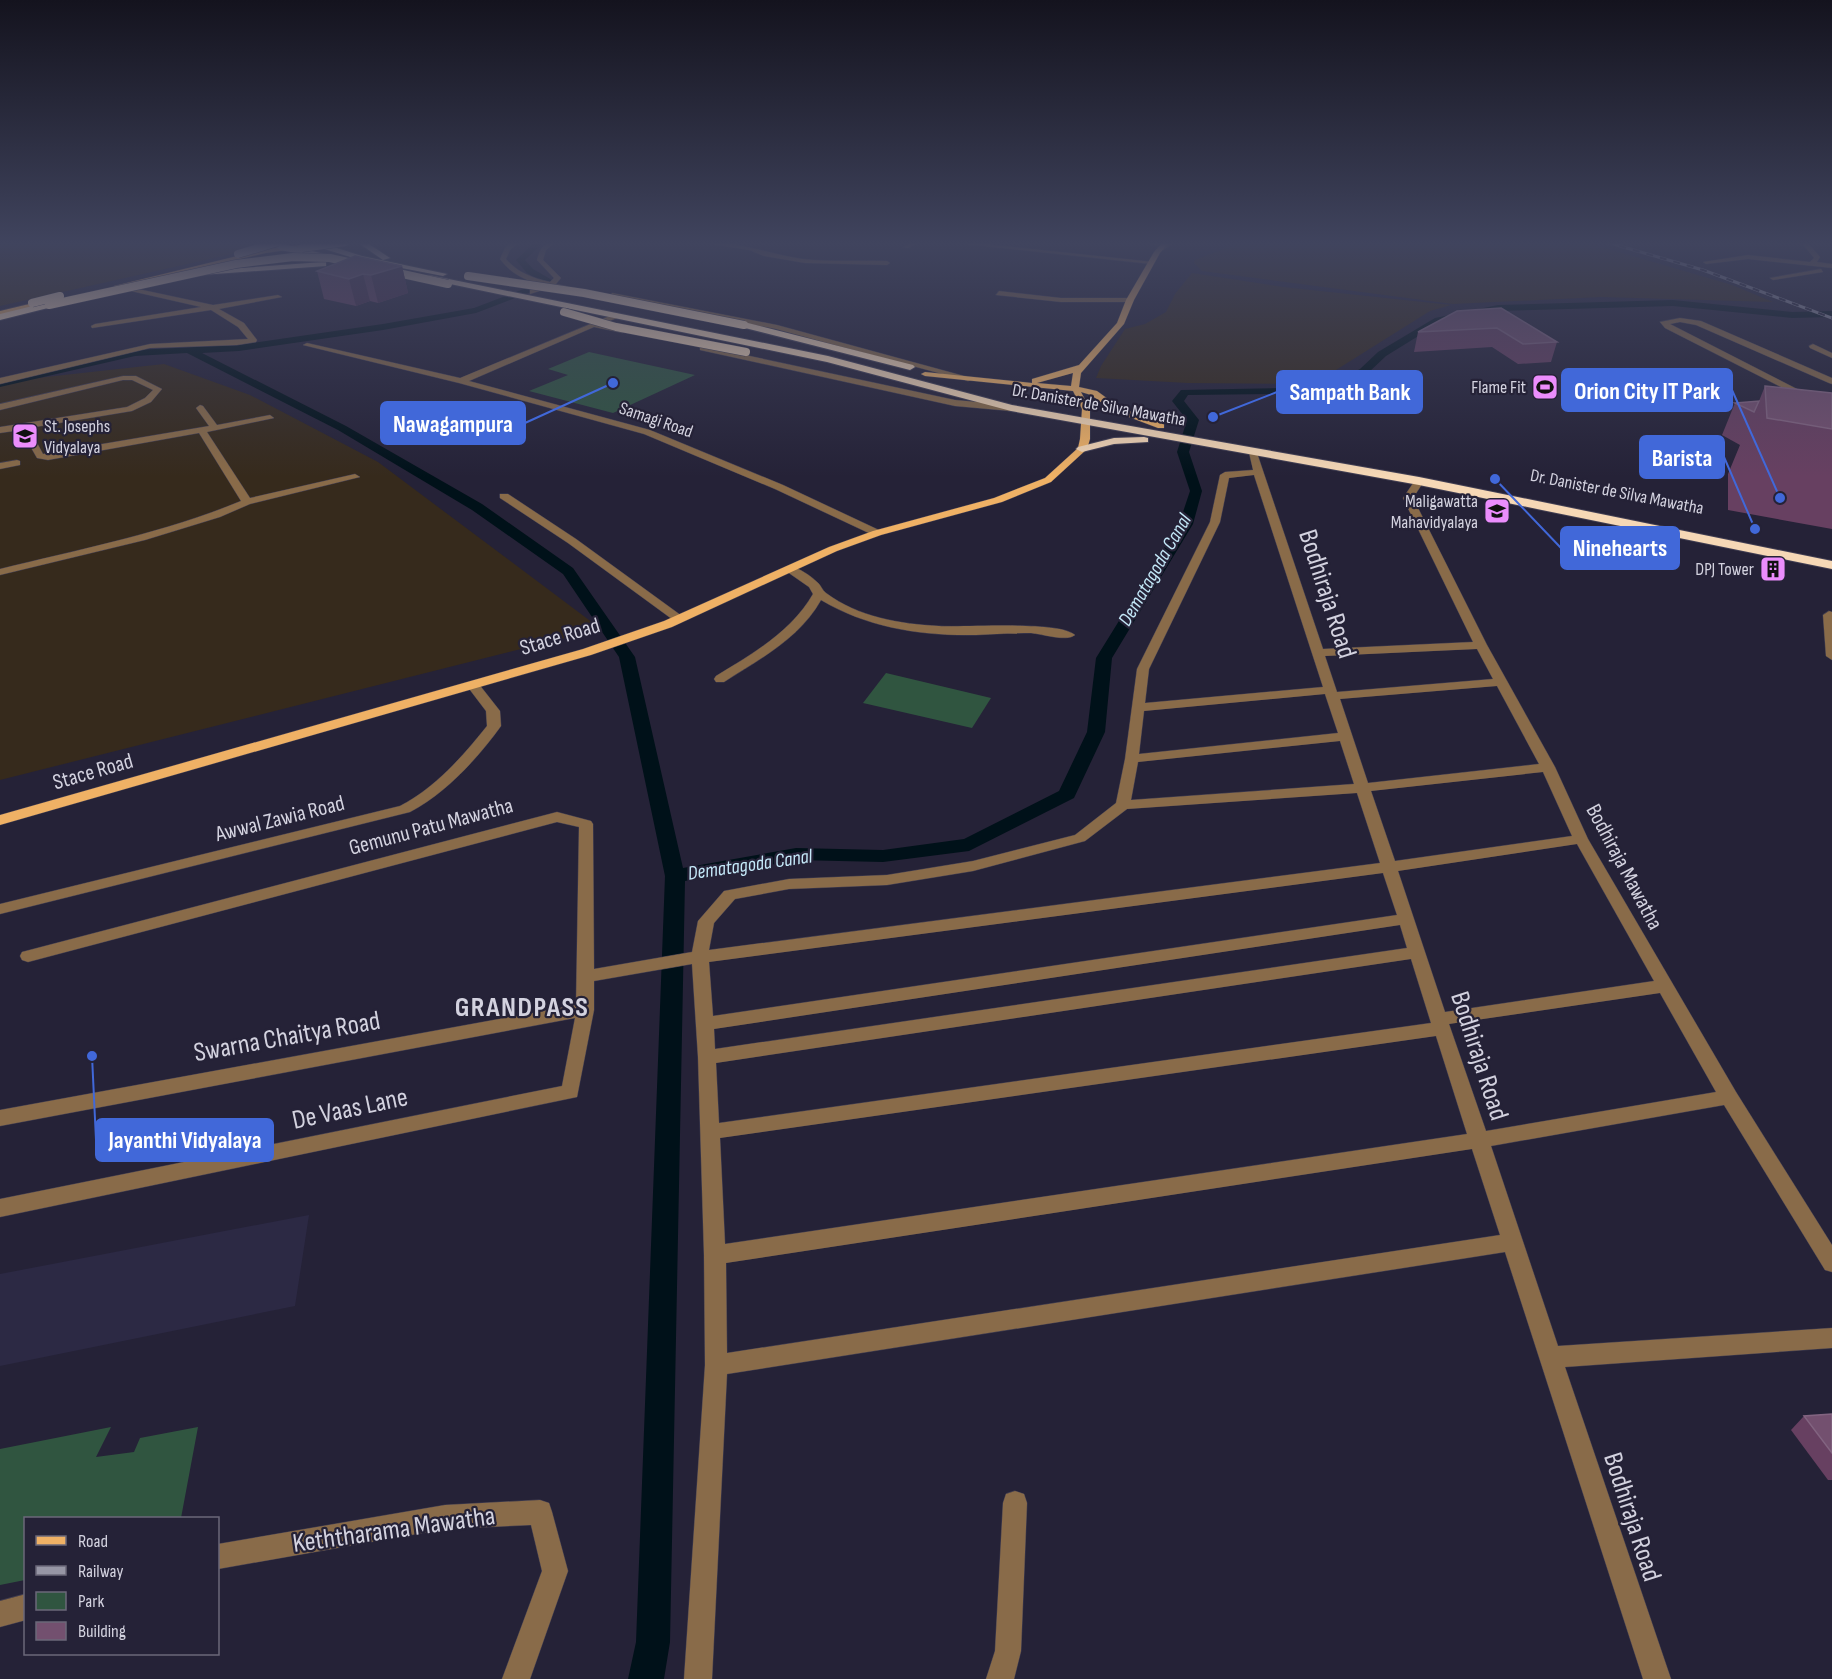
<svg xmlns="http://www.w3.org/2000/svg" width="1832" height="1679" font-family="'Sofia Sans Condensed',sans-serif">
	<rect width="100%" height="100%" fill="#252237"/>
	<path fill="#2c2944" d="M309,1215L295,1306L0,1366V1274Z"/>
	<g fill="#362a1c">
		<path d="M0,242H259L232,254L0,306Z"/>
		<path d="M1241,242H1585L1732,285L1773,302L1601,297L1453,304L1202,271L1194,263L1195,260Z"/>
		<path d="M1192,273L1283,287L1451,305L1430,311L1320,380L1300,384L1188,383L1096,378L1101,366L1125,329L1145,324L1166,312L1175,294Z"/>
		<path d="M164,364L250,395L378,462L601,629L0,780V382Z"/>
	</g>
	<g fill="#305540">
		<path d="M589,352L695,375L613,413L529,391L568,375L548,369Z"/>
		<path d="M886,673L991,698L972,728L863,703Z"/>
		<path d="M111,1427L96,1457L134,1452L140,1438L198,1427L181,1518H26L25,1580L0,1585V1449Z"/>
	</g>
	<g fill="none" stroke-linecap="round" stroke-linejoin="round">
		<path fill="#001119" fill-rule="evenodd" d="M535,242H544L525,260L533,269L552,280V284L476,313L383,330L239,351L202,353L346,426L482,504L573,568L635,657L683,868L796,848L883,850L964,839L1059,791L1087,732L1096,658L1179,524L1190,491L1177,452L1187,420L1172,401L1181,390L1280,388L1332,383L1360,369L1378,352L1435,318L1498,305L1673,300L1792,312L1832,311V317L1792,318L1673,306L1498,311L1441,322L1386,356L1368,373L1338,388L1280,394L1188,395L1184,401L1199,420L1189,452L1202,491L1193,524L1112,658L1105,732L1074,798L969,851L883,862L796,860L685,881L670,1642L664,1679H628L636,1642L665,876L619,657L563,574L472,510L338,430L187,353L135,356L0,387V381L135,350L239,345L383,324L474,308L542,282L527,273L516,260Z"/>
		<defs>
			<g id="minor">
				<path d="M512,242H519L510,250L506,259C518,273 533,278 550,282L554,278L537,260C540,249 543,242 555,242L546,250L543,260L561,278L556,284L566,286V288L552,287L530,294V290L544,285C526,281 511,274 500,259L505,248Z"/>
				<path d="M699,242C735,240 768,254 803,259C831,262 860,260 887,261L890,263L887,265L805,263L764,256L749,250Z"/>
				<path d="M912,242H920L908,248L903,247Z"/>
				<path d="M947,242H967L1154,262L1151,264Z"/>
				<path d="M1137,242H1160L1161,243L1158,245Z"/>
				<path d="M1168,242H1175L1159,253H1155V251Z"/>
				<path d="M1801,242H1807L1820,257L1817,262L1832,264V268L1748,259L1706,264L1703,262L1748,255L1810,262L1814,258Z"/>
				<path d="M1821,269L1823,272L1773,280L1770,278Z"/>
				<path d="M124,286L213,305L278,295L282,297L219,309L244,323L257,340L256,342L237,345L150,348L0,384V378L150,344L248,339L238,327L211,310L92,328L91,326L95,324L201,307L122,289Z"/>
				<path d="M999,291L1061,298H1130L1134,300L1130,302H1061L996,295Z"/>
				<path d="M612,293L777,325L975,379L968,381L776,329L609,297Z"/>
				<path d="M617,313L620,317L601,324L623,329V333L594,327L469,381L650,430L783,485L881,531V535H873L775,489L644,434L459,383L303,345L307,343L460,378Z"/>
				<path d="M1680,318L1701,321L1832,378V384L1829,383L1696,325L1680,322L1670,324L1832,407V413L1665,328L1660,322Z"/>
				<path d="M1813,344L1832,353V358L1810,348L1809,346Z"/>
				<path d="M703,346L955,400L1011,405L1015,408L1011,411L955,406L700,350V346Z"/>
				<path d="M123,376H136L162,389L151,402L132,411L29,428L43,454L209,426L196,408L200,405L203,406L217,425L270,415L274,418L207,432L250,498L355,474L360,477L250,504L220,517L145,540L0,575V569C81,549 164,533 241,501L199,433L48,460L37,458L21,430L0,433V427L127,407L145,398L153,390L132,380H123L0,410V404Z"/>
				<path d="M1248,448L1256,450L1323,649L1473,642L1403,498L1416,479H1422L1424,481L1413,498L1487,645L1555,767L1588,839L1736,1092L1832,1245V1272L1825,1270L1724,1105L1491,1146L1558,1346L1832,1328V1348L1565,1367L1671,1679H1643L1505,1252L727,1374L712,1679H684L705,1365L704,1255L698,1057L692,964L594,981V1010L577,1097L0,1217V1199L562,1086L575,1018L0,1126V1110L576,1005L579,827L557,822L28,962L22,960L20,956L22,952L557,812L591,821L593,824L594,969L692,952L698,921L724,891L789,879L887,875L973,861L1075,835L1116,803L1125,759L1137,669L1210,522L1220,475L1225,472L1253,470ZM1254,475L1323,687L1145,703L1149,669L1220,522L1229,478ZM1477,649L1493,679L1337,692L1325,656ZM1497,686L1539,764L1368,783L1340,699ZM1325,694L1338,733L1139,754L1144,711ZM1340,741L1354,784L1131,800L1138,762ZM1543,772L1572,836L1395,861L1371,791ZM1357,793L1380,863L709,950L714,923L735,899L789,889L887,885L973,871L1085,841L1127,809ZM1577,844L1654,981L1445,1012L1398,871ZM1383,873L1397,915L713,1016L709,962ZM1400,925L1407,948L715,1049L714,1029ZM1411,959L1431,1023L719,1123L716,1063ZM1660,993L1716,1092L1486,1131L1449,1024ZM1436,1036L1467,1134L725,1244L720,1138ZM1472,1149L1500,1235L727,1353L726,1263Z"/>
				<path d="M17,460L20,461V465L0,469V463Z"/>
				<path d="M500,494H508L576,539L686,619L680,623L676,622L568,543L500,498Z"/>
				<path d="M790,566C799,568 811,576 817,582C821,585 822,590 826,593C858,617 900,624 939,626C966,628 1058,620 1075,635C1067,642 1042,634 1031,633C1013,633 994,634 976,635C922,636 868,628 821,600C800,638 760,659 724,682H716L714,679L716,676C752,654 791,632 813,594L809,587L786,571V567Z"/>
				<path d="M1829,611L1832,612V660L1826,656L1823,615Z"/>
				<path d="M473,682L478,683L500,711L501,726C477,759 446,793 410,812L0,914V904L400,806C435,788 463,756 487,726L486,711L467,686Z"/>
				<path d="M1015,1491L1024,1494L1027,1503L1021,1651L1014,1679H986L995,1651L1003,1503L1006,1494Z"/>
				<path d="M540,1500L549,1503L552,1512L568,1571L530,1679H502L542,1571L531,1525L445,1529L218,1569V1544L445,1505Z"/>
				<path d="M26,1594V1620L0,1627V1601Z"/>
			</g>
			<g id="major">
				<path d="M1163,242H1169L1160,253L1134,300L1124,324L1081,373L1079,387L1097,391L1119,407L1164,424V428H1158L1113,411L1091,395L1081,392L1090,409V439L1087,449L1051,482L1002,502L881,535L837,551L672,627L591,655L0,825V815L583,649L664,621L829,547L873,531L994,498L1045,478L1078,448L1080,439L1082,409L1073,391L925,376L921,374L925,372L1032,383V379L1079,365L1117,323L1126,300L1154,252ZM1073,373L1071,386L1037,383Z"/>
				<path d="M299,245L301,248L266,253L117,288L114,286L266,249Z"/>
				<path d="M50,299L53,303L0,315V311Z"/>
			</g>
			<g id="highway">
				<path d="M269,242C277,242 328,254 335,258L331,260L280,250Z"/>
				<path d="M357,242H366L390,258L383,260Z"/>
				<path d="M321,243L362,256L447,274L443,276L360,260L318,247L317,245Z"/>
				<path d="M323,262H326V266L201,275L197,273L201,271Z"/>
				<path d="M429,275L828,356L1012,405L1419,477L1832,561V569L1419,485L1011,411L827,362L426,279V275Z"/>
				<path d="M49,302L53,305L52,307L0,320V314Z"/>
				<path d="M744,322L913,365L915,367L910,370L741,327L739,325Z"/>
				<path d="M1144,437L1148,438V442L1114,444L1082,452L1076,449L1078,447L1114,438Z"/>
			</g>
		</defs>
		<use href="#minor" stroke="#413e52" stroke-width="1"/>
		<use href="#major" stroke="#413e52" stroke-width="1"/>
		<use href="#highway" stroke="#413e52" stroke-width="2"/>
		<use href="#minor" fill="#896b49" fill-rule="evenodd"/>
		<use href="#major" fill="#efb165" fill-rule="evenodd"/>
		<use href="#highway" fill="#f6d8b6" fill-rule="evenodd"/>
		<defs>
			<path id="rail" d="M1606,242L1703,270L1832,318"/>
		</defs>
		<use href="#rail" stroke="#9796a5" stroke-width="3"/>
		<use href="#rail" stroke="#252237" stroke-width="2" stroke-dasharray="7" stroke-linecap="butt"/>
		<defs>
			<g id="highway-bridge">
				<path d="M302,248L345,242"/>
				<path d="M238,254L278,242"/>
				<path d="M468,276L584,293L744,325"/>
				<path d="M32,303L60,296"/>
				<path d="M49,305L236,264L293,257L330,258L448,284"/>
				<path d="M564,312L616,327L746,352"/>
			</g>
		</defs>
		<use href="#highway-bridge" stroke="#413e52" stroke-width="9" stroke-linecap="butt"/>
		<use href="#highway-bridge" stroke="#f6d8b6" stroke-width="8"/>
	</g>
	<g fill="#674061">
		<path d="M402,266L408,293L378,303L370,301L356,306L324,299L317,271Z"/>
		<path d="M1457,311L1557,342L1551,362L1518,364L1492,347L1414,352L1418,332Z"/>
		<path d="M1765,386L1832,393V529L1728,510V474L1740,445L1722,435L1735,403L1759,401Z"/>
		<path d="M1832,1414V1480H1828L1791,1430L1804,1416Z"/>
	</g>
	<g fill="#482d4b">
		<path d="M402,266L408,293L378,303L371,275Z"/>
		<path d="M363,274L370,301L356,306L349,279Z"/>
	</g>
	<g fill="#73506f" stroke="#826480" stroke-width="1.5">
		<path d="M355,256L402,266L371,275L363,274L349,279L317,271Z"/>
		<path d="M1501,308L1557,342L1523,344L1497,328L1418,332L1457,311Z"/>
		<path d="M1765,386L1832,393V429L1767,418Z"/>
		<path d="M1759,401L1754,412L1735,403Z"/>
		<path d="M1832,1414V1453L1804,1416Z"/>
	</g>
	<linearGradient id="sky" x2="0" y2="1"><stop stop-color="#14131e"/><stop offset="0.51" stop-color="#40445e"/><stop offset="1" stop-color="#40445e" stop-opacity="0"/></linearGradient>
	<rect width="1832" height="477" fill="url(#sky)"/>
	<defs>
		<symbol id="stadium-square" viewBox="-11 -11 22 22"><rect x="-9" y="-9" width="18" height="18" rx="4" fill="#eb8dfc" stroke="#252237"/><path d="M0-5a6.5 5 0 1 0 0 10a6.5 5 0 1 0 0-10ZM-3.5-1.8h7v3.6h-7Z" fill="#111"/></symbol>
		<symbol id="school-square" viewBox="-11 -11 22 22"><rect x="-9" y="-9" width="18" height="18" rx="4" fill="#eb8dfc" stroke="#252237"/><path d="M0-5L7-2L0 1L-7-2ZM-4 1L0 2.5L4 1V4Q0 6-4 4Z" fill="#111"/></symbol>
		<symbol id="building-square" viewBox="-11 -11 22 22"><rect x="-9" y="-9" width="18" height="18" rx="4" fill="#eb8dfc" stroke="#252237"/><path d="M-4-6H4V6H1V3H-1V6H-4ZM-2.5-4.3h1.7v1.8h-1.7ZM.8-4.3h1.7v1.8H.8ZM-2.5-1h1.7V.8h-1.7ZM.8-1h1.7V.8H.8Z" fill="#111"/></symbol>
	</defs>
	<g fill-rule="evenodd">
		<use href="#stadium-square" x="1530" y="372" width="30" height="30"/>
		<use href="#school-square" x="10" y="421" width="30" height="30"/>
		<use href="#school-square" x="1482" y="496" width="30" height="30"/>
		<use href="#building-square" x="1758" y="554" width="30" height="30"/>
	</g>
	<g text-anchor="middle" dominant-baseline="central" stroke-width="4.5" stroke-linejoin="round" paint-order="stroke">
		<g font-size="18" fill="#d3d2df" stroke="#252237" text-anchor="end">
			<text x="1526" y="387">Flame Fit</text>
			<text x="44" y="426" text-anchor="start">St. Josephs<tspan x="44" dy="21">Vidyalaya</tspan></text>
			<text x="1478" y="501">Maligawatta<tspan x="1478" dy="21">Mahavidyalaya</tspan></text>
			<text x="1754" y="569">DPJ Tower</text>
		</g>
		<g font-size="18" fill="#d3d2df" stroke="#252237">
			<text transform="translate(1099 405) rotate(10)">Dr. Danister de Silva Mawatha</text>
			<text transform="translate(656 420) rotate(19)">Samagi Road</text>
			<text transform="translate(1617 492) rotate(11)">Dr. Danister de Silva Mawatha</text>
		</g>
		<g font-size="20" font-style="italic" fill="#c4e8f8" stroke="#252237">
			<text transform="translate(1155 570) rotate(-60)">Dematagoda Canal</text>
			<text transform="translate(750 865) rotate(-8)">Dematagoda Canal</text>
		</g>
		<g font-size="22" fill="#d3d2df" stroke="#252237">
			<text transform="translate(560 637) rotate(-17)">Stace Road</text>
			<text transform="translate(93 772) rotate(-16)">Stace Road</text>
			<text transform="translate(280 819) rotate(-14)">Awwal Zawia Road</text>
			<text transform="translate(431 827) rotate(-15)">Gemunu Patu Mawatha</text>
			<text transform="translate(1624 867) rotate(62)">Bodhiraja Mawatha</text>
		</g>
		<g font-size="27" fill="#d3d2df" stroke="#252237">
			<text transform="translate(1327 594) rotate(72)">Bodhiraja Road</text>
			<text transform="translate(287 1037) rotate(-10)">Swarna Chaitya Road</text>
			<text transform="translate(1479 1056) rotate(72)">Bodhiraja Road</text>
			<text transform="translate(350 1109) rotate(-12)">De Vaas Lane</text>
			<text transform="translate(1632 1517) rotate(72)">Bodhiraja Road</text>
			<text transform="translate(394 1530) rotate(-8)">Keththarama Mawatha</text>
		</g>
		<g font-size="28" font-weight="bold" letter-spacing="1.5" fill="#d3d2df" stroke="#252237">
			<text x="522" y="1007">GRANDPASS</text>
		</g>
	</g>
	<path fill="none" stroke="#4168d9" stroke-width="2" d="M1780 498L1732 390M1213 417L1277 392M613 383L525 423M1755 529L1724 457M1495 479L1561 548M92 1056L96 1140"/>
	<g fill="#4168d9" stroke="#252237" stroke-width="2">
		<circle cx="1780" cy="498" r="6"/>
		<circle cx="1213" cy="417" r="6"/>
		<circle cx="613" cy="383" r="6"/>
		<circle cx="1755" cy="529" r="6"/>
		<circle cx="1495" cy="479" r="6"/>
		<circle cx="92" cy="1056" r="6"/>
	</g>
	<g fill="#4168d9" stroke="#4168d9" stroke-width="2">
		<rect x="1562" y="369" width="170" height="42" rx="6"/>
		<rect x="1277" y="371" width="145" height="42" rx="6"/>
		<rect x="381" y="402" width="144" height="42" rx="6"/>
		<rect x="1640" y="436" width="84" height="42" rx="6"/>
		<rect x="1561" y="527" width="118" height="42" rx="6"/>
		<rect x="96" y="1119" width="177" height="42" rx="6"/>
	</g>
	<g font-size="24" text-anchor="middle" font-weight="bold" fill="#fff">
		<text x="1647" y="399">Orion City IT Park</text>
		<text x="1350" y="400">Sampath Bank</text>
		<text x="453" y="432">Nawagampura</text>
		<text x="1682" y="466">Barista</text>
		<text x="1620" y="556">Ninehearts</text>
		<text x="185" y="1148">Jayanthi Vidyalaya</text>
	</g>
	<rect x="24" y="1517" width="195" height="138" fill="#252237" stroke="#6b687a" stroke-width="1.5"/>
	<rect x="36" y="1536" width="30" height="9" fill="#efb165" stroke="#6b687a" stroke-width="1.5"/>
	<text x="78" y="1547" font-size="18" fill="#d3d2df">Road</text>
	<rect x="36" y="1566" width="30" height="9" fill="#9796a5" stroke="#6b687a" stroke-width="1.5"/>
	<text x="78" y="1577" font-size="18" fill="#d3d2df">Railway</text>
	<rect x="36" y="1592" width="30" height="18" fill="#305540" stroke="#6b687a" stroke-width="1.5"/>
	<text x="78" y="1607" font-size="18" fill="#d3d2df">Park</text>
	<rect x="36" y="1622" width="30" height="18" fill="#73506f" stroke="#6b687a" stroke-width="1.5"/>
	<text x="78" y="1637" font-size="18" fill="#d3d2df">Building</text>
</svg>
